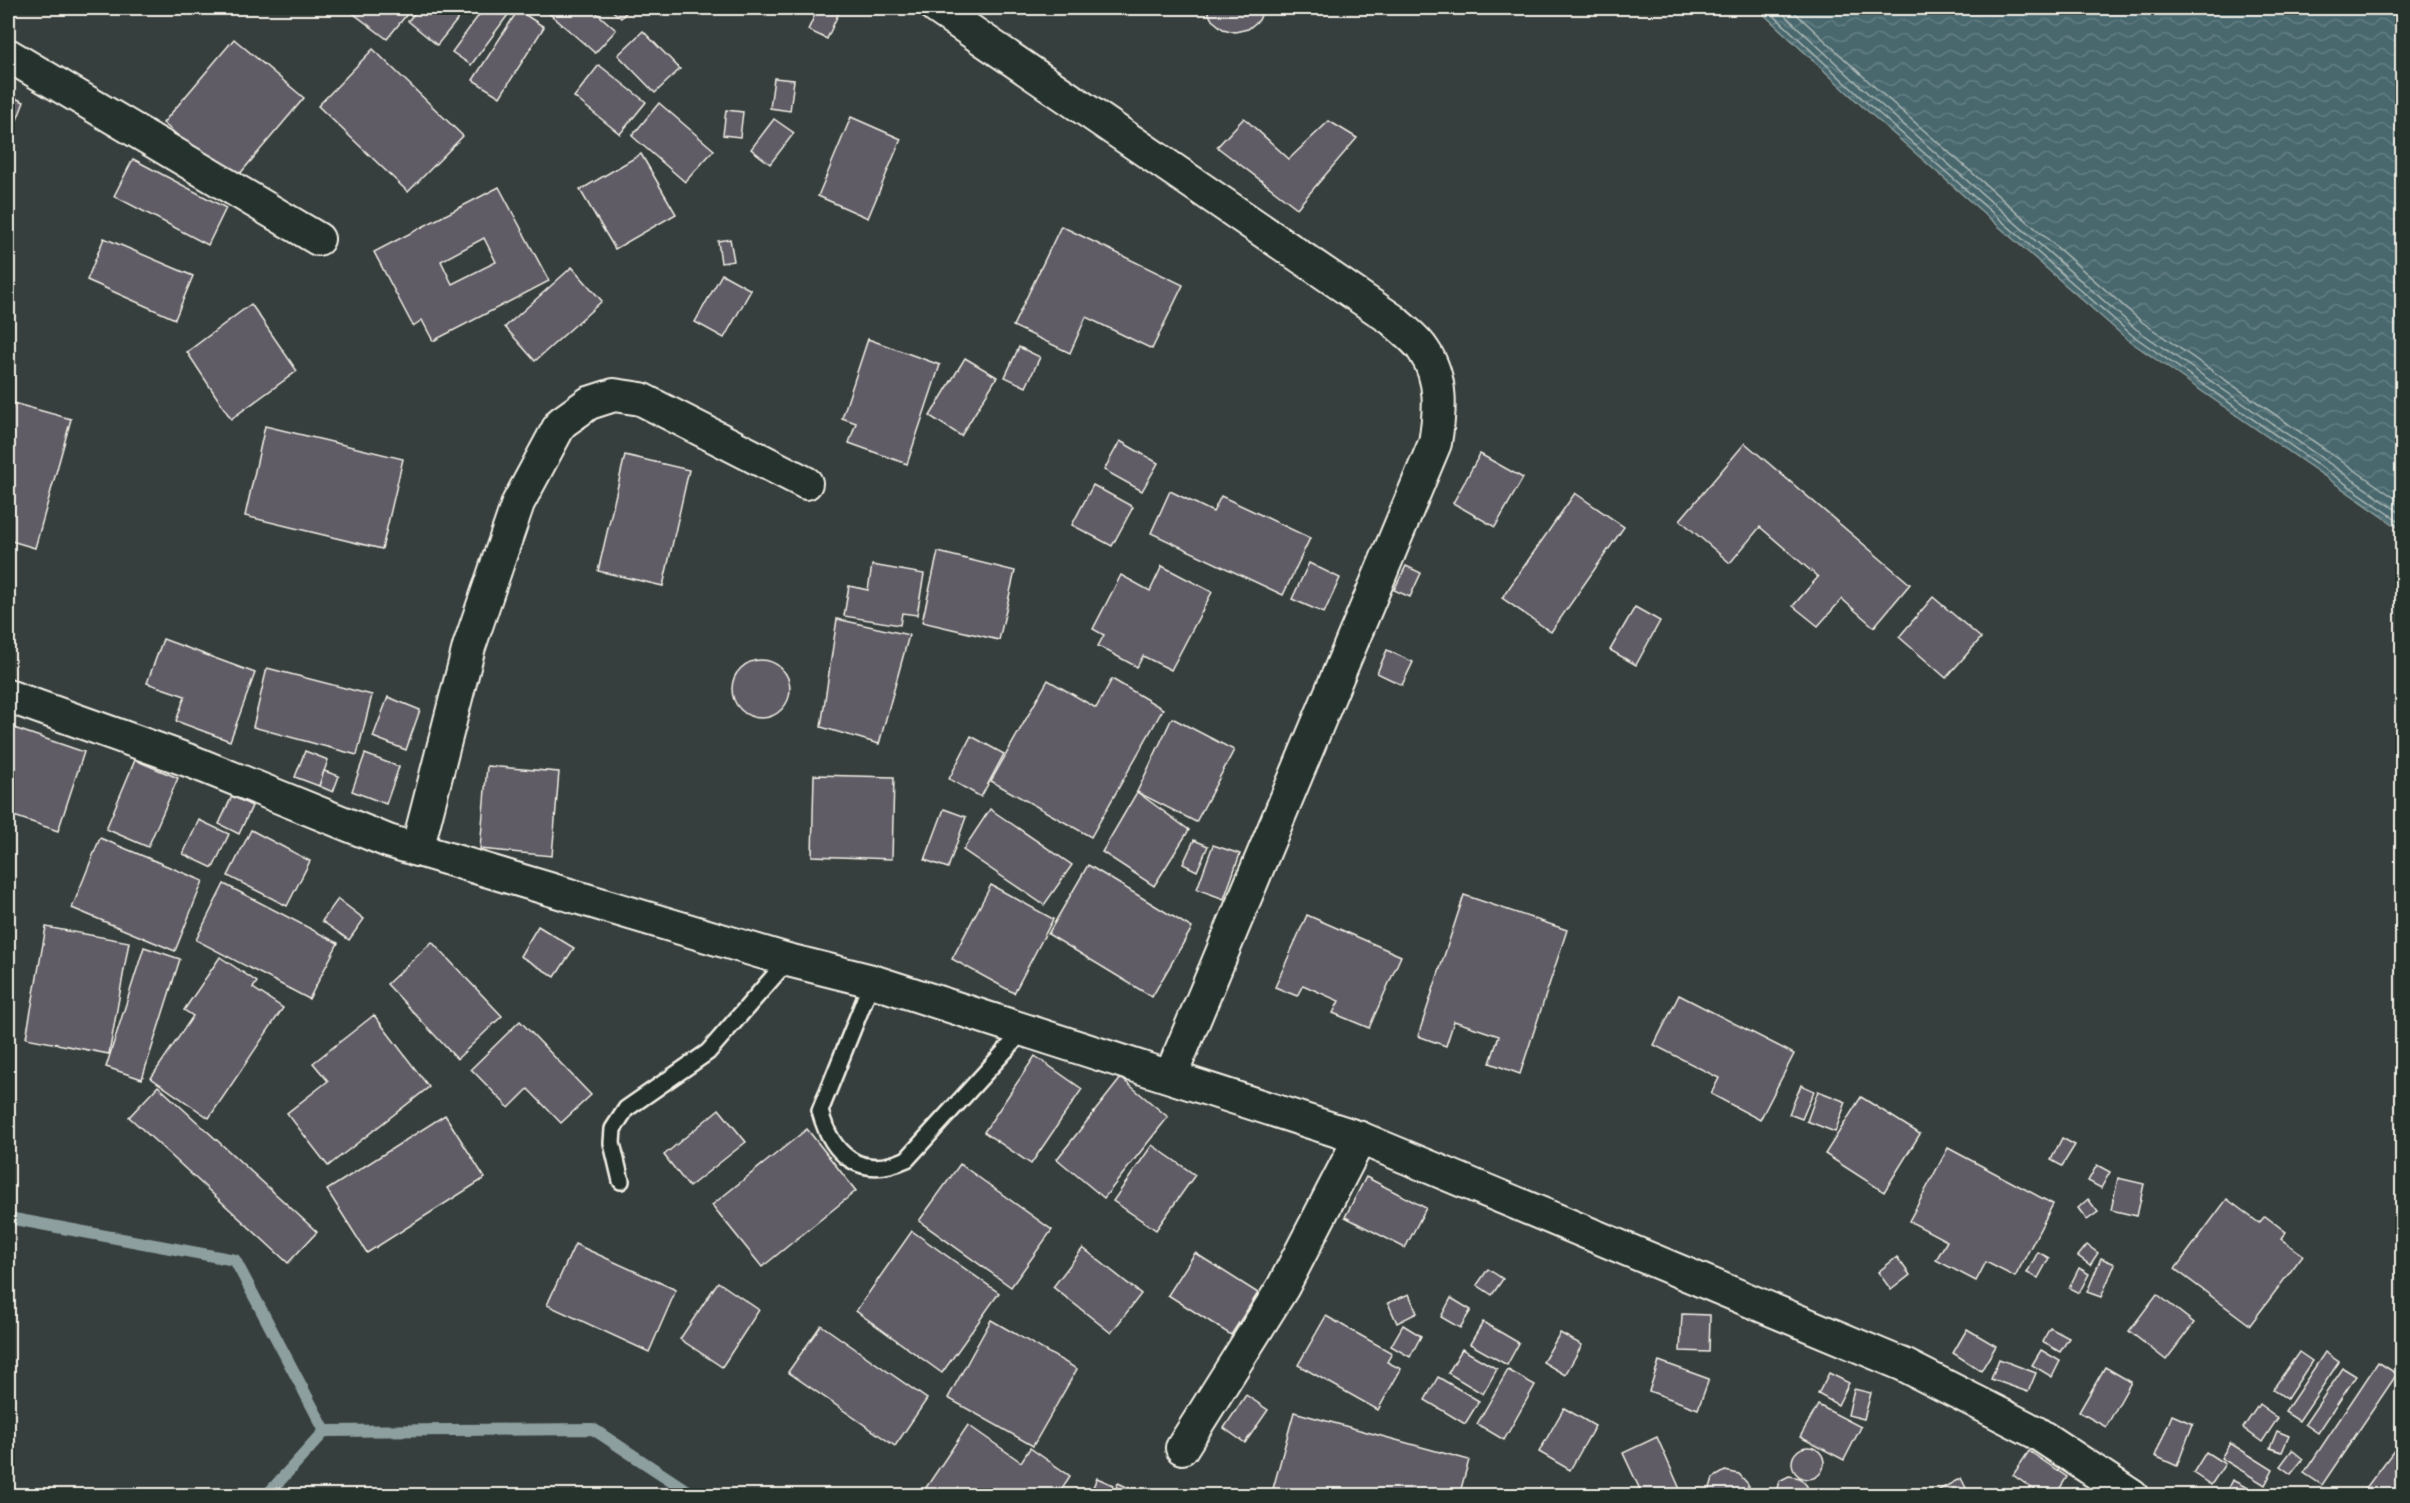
<svg xmlns="http://www.w3.org/2000/svg" width="2410" height="1503" font-family="Delius,sans-serif">
	<defs>
		<pattern id="water-waves" width="16" height="10" patternUnits="userSpaceOnUse" patternTransform="scale(1.5)"><rect width="16" height="10" fill="#48686e"/><path d="M0 5q4-4 8 0t8 0" fill="none" stroke="#637e83"/></pattern>
	</defs>
	<rect width="100%" height="100%" fill="#373f3e"/>
	<filter id="ink" filterUnits="userSpaceOnUse"><feTurbulence type="fractalNoise" baseFrequency=".0167" numOctaves="2"/><feDisplacementMap in="SourceGraphic" scale="12" xChannelSelector="R" yChannelSelector="G"/><feConvolveMatrix kernelMatrix="1 2 1 2 8 2 1 2 1" color-interpolation-filters="sRGB"/></filter>
	<g filter="url(#ink)">
		<path fill="url(#water-waves)" stroke="#8d9f9f" stroke-width="1.5" d="M1757,8H2402V530L2128,340L1863,107Z"/>
		<g fill="none" stroke-linecap="round" stroke-linejoin="round">
			<g stroke="#afbab7" stroke-width="1.5">
				<path d="M1766,8L1867,103L2132,335L2402,523"/>
				<path d="M1777,8L1872,97L2136,329L2402,514"/>
				<path d="M1790,8L1878,90L2142,322L2402,503"/>
			</g>
			<g stroke="#8d9f9f" stroke-width="12">
				<path d="M8,1219H14L235,1260L325,1431"/>
				<path d="M266,1496L325,1431L593,1429L695,1496"/>
			</g>
		</g>
		<g fill="#5e5b66" stroke="#f4f1e8" stroke-width="1.5" fill-rule="evenodd">
			<path d="M346,8H412L387,39Z"/>
			<path d="M419,8H467L437,45L408,21Z"/>
			<path d="M484,8H513L471,65L452,52Z"/>
			<path d="M543,8H591L616,30L595,53Z"/>
			<path d="M609,8H630L621,18Z"/>
			<path d="M818,8H835L840,10L827,39L808,30Z"/>
			<path d="M1206,8H1264L1259,20L1248,29L1235,32L1223,29L1212,20Z"/>
			<path d="M518,10L544,27L500,97L473,80Z"/>
			<path d="M643,31L680,69L655,93L618,55Z"/>
			<path d="M234,39L304,98L233,182L163,123Z"/>
			<path d="M373,49L463,136L408,192L318,106Z"/>
			<path d="M599,65L646,102L620,134L574,97Z"/>
			<path d="M774,78L794,80L790,111L770,108Z"/>
			<path d="M8,95L24,102L8,143Z"/>
			<path d="M659,103L714,150L685,182L632,136Z"/>
			<path d="M726,110L743,112L740,137L723,135Z"/>
			<path d="M851,117L901,139L868,218L818,196Z"/>
			<path d="M1244,118L1289,159L1329,121L1357,138L1297,208L1217,147Z"/>
			<path d="M774,119L794,133L770,164L751,149Z"/>
			<path d="M641,154L676,214L615,249L580,190Z"/>
			<path d="M133,159L226,208L208,245L114,196Z"/>
			<path d="M499,187L549,281L433,341L422,320L413,326L374,252ZM484,238L496,262L452,284L441,261Z"/>
			<path d="M1061,226L1183,285L1152,349L1086,317L1070,353L1013,326Z"/>
			<path d="M104,238L193,276L175,319L87,280Z"/>
			<path d="M730,239L734,261L721,263L718,241Z"/>
			<path d="M572,267L602,301L535,361L505,327Z"/>
			<path d="M722,274L751,290L724,338L695,322Z"/>
			<path d="M251,304L297,371L231,419L187,352Z"/>
			<path d="M868,339L940,365L907,464L849,443L856,423L842,418Z"/>
			<path d="M1019,347L1040,357L1026,387L1005,377Z"/>
			<path d="M965,358L997,377L961,436L930,416Z"/>
			<path d="M13,403L71,419L35,548L8,540V424Z"/>
			<path d="M265,426L403,459L382,549L245,516Z"/>
			<path d="M1120,441L1158,463L1142,491L1104,470Z"/>
			<path d="M1745,443L1910,584L1874,627L1842,599L1818,626L1793,606L1818,577L1760,527L1730,563L1680,520Z"/>
			<path d="M1480,454L1523,478L1495,527L1453,503Z"/>
			<path d="M625,455L689,470L663,586L598,571Z"/>
			<path d="M1093,485L1133,507L1112,546L1072,525Z"/>
			<path d="M1170,491L1213,512L1221,496L1310,538L1283,595L1151,533Z"/>
			<path d="M1575,493L1624,527L1551,632L1502,598Z"/>
			<path d="M938,552L1015,571L999,640L922,622Z"/>
			<path d="M1309,563L1340,578L1324,613L1292,599Z"/>
			<path d="M872,565L924,574L917,615L902,613L900,625L844,616L849,586L868,590Z"/>
			<path d="M1162,566L1212,592L1171,670L1143,656L1137,667L1098,646L1104,635L1093,629L1121,575L1150,591Z"/>
			<path d="M1406,566L1421,573L1410,597L1394,590Z"/>
			<path d="M1933,597L1981,638L1946,678L1899,637Z"/>
			<path d="M1635,607L1660,621L1636,665L1610,650Z"/>
			<path d="M837,619L909,635L879,744L821,727Z"/>
			<path d="M163,639L255,673L230,741L176,721L185,696L147,683Z"/>
			<path d="M1387,650L1413,662L1402,685L1377,673Z"/>
			<circle cx="761" cy="689" r="29"/>
			<path d="M267,668L372,695L357,755L253,727Z"/>
			<path d="M1112,679L1163,709L1091,837L991,781L1048,680L1096,708Z"/>
			<path d="M388,697L420,710L406,750L373,737Z"/>
			<path d="M1172,718L1234,750L1196,822L1137,792Z"/>
			<path d="M8,726L84,752L58,831L8,814Z"/>
			<path d="M971,736L1004,754L981,797L949,779Z"/>
			<path d="M305,751L328,760L319,786L295,777Z"/>
			<path d="M365,754L399,767L386,804L352,791Z"/>
			<path d="M135,760L178,778L148,847L106,829Z"/>
			<path d="M487,766L559,772L552,856L480,849Z"/>
			<path d="M324,771L339,776L333,792L319,786Z"/>
			<path d="M814,775L894,777L892,859L812,856Z"/>
			<path d="M1137,792L1189,830L1154,886L1102,852Z"/>
			<path d="M232,796L252,806L239,834L219,824Z"/>
			<path d="M944,809L966,817L948,868L925,860Z"/>
			<path d="M990,809L1072,865L1044,905L963,850Z"/>
			<path d="M199,820L229,834L213,868L183,854Z"/>
			<path d="M251,830L310,861L287,906L228,876Z"/>
			<path d="M100,838L203,881L175,951L72,908Z"/>
			<path d="M1194,840L1208,846L1197,871L1183,864Z"/>
			<path d="M1213,845L1240,854L1224,899L1197,889Z"/>
			<path d="M1088,865L1192,928L1152,997L1048,934Z"/>
			<path d="M224,884L338,943L309,999L196,940Z"/>
			<path d="M991,885L1053,919L1014,993L952,959Z"/>
			<path d="M1464,895L1567,930L1520,1074L1490,1063L1499,1036L1454,1021L1446,1046L1418,1036Z"/>
			<path d="M338,899L364,919L349,940L322,921Z"/>
			<path d="M1307,915L1401,956L1369,1028L1333,1013L1339,1001L1303,985L1297,996L1275,987Z"/>
			<path d="M538,926L574,948L555,977L520,956Z"/>
			<path d="M46,927L129,942L109,1054L26,1038Z"/>
			<path d="M432,942L502,1016L457,1059L387,984Z"/>
			<path d="M144,947L180,959L142,1079L106,1067Z"/>
			<path d="M220,957L257,982L253,988L283,1008L209,1118L151,1078L193,1016L184,1010Z"/>
			<path d="M1679,995L1794,1054L1760,1120L1711,1094L1719,1078L1654,1045Z"/>
			<path d="M374,1015L429,1087L328,1166L287,1113L328,1081L313,1063Z"/>
			<path d="M520,1021L591,1095L561,1123L528,1089L509,1108L471,1069Z"/>
			<path d="M1035,1056L1082,1089L1031,1164L984,1132Z"/>
			<path d="M1121,1078L1168,1117L1104,1198L1057,1159Z"/>
			<path d="M1801,1085L1814,1091L1802,1119L1789,1114Z"/>
			<path d="M158,1086L317,1232L288,1263L129,1117Z"/>
			<path d="M1818,1091L1846,1102L1835,1132L1807,1121Z"/>
			<path d="M1861,1097L1920,1134L1884,1192L1825,1154Z"/>
			<path d="M719,1109L746,1142L689,1187L664,1155Z"/>
			<path d="M445,1115L485,1178L367,1253L327,1190Z"/>
			<path d="M807,1129L856,1191L762,1267L712,1205Z"/>
			<path d="M2062,1138L2075,1145L2062,1166L2051,1160Z"/>
			<path d="M1152,1145L1195,1175L1156,1230L1113,1201Z"/>
			<path d="M1948,1148L2053,1204L2015,1277L1986,1262L1976,1281L1936,1260L1947,1241L1909,1221Z"/>
			<path d="M960,1164L1052,1230L1011,1287L919,1221Z"/>
			<path d="M2097,1165L2110,1172L2101,1188L2088,1181Z"/>
			<path d="M1366,1177L1426,1208L1405,1248L1345,1217Z"/>
			<path d="M2118,1178L2144,1184L2137,1216L2111,1210Z"/>
			<path d="M2088,1199L2098,1212L2087,1220L2078,1208Z"/>
			<path d="M2227,1199L2259,1223L2265,1216L2286,1232L2281,1239L2303,1255L2250,1325L2175,1269Z"/>
			<path d="M912,1231L999,1293L942,1373L856,1311Z"/>
			<path d="M575,1244L676,1290L649,1352L547,1305Z"/>
			<path d="M2087,1245L2098,1253L2090,1265L2078,1256Z"/>
			<path d="M1083,1248L1141,1294L1111,1333L1053,1287Z"/>
			<path d="M2038,1252L2049,1258L2038,1278L2027,1273Z"/>
			<path d="M1195,1253L1258,1293L1231,1335L1168,1295Z"/>
			<path d="M1897,1257L1910,1275L1891,1290L1878,1272Z"/>
			<path d="M2101,1258L2115,1264L2101,1297L2087,1292Z"/>
			<path d="M2079,1268L2089,1274L2079,1293L2069,1288Z"/>
			<path d="M1488,1269L1503,1279L1492,1295L1477,1285Z"/>
			<path d="M718,1282L759,1310L722,1367L680,1339Z"/>
			<path d="M1409,1294L1417,1313L1397,1323L1388,1303Z"/>
			<path d="M2157,1294L2194,1323L2166,1360L2129,1331Z"/>
			<path d="M1451,1298L1471,1310L1460,1328L1441,1317Z"/>
			<path d="M1682,1314L1710,1315L1709,1352L1680,1351Z"/>
			<path d="M1326,1316L1392,1353L1387,1362L1401,1369L1378,1410L1298,1365Z"/>
			<path d="M991,1320L1077,1369L1033,1446L948,1398Z"/>
			<path d="M1483,1322L1519,1343L1507,1365L1470,1344Z"/>
			<path d="M821,1325L927,1399L895,1446L788,1372Z"/>
			<path d="M1403,1325L1421,1336L1410,1357L1391,1346Z"/>
			<path d="M2050,1328L2069,1338L2060,1352L2042,1342Z"/>
			<path d="M1967,1329L1996,1346L1981,1371L1953,1353Z"/>
			<path d="M1560,1333L1582,1345L1565,1375L1543,1362Z"/>
			<path d="M1462,1349L1497,1369L1483,1394L1448,1373Z"/>
			<path d="M2041,1350L2060,1361L2052,1377L2032,1365Z"/>
			<path d="M2299,1352L2312,1361L2287,1399L2273,1389Z"/>
			<path d="M2325,1352L2339,1362L2299,1421L2285,1412Z"/>
			<path d="M1999,1359L2036,1373L2028,1392L1991,1379Z"/>
			<path d="M1659,1361L1709,1379L1698,1409L1649,1391Z"/>
			<path d="M2378,1362L2397,1374L2322,1485L2304,1473Z"/>
			<path d="M2105,1367L2131,1382L2106,1427L2079,1412Z"/>
			<path d="M2343,1368L2356,1376L2318,1433L2305,1424Z"/>
			<path d="M1508,1370L1535,1385L1504,1440L1477,1424Z"/>
			<path d="M1829,1373L1849,1383L1838,1405L1818,1394Z"/>
			<path d="M1438,1377L1479,1401L1465,1424L1425,1400Z"/>
			<path d="M1854,1389L1871,1393L1864,1419L1848,1415Z"/>
			<path d="M1246,1395L1268,1410L1245,1443L1224,1428Z"/>
			<path d="M2259,1404L2278,1418L2262,1442L2243,1428Z"/>
			<path d="M1818,1405L1861,1427L1844,1460L1800,1437Z"/>
			<path d="M1564,1408L1595,1426L1570,1470L1539,1452Z"/>
			<path d="M1294,1412L1469,1460L1459,1496H1271Z"/>
			<path d="M2172,1415L2193,1424L2177,1466L2155,1456Z"/>
			<path d="M968,1425L1021,1462L1030,1448L1070,1476L1057,1496H934L925,1489Z"/>
			<path d="M2277,1431L2289,1436L2282,1452L2270,1448Z"/>
			<path d="M1657,1437L1683,1496H1643L1623,1453Z"/>
			<path d="M2230,1443L2273,1470L2265,1485L2221,1458Z"/>
			<path d="M2398,1445L2402,1448V1496H2360Z"/>
			<circle cx="1808" cy="1463" r="16"/>
			<path d="M2292,1450L2303,1459L2291,1474L2280,1466Z"/>
			<path d="M2029,1451L2067,1477L2055,1496H2043L2013,1475Z"/>
			<path d="M2206,1452L2225,1464L2211,1485L2193,1473Z"/>
			<path d="M1725,1471L1739,1474L1748,1484V1496H1710L1709,1491L1713,1478Z"/>
			<path d="M1789,1476L1800,1478L1807,1486V1496H1777L1776,1492L1779,1481Z"/>
			<path d="M1097,1478L1113,1485L1109,1496H1089Z"/>
			<path d="M1961,1478L1970,1496H1939L1937,1491Z"/>
			<path d="M2232,1480L2252,1490L2249,1496L2225,1494Z"/>
			<path d="M1118,1483L1131,1489L1128,1496H1113Z"/>
		</g>
		<g fill="none" stroke-linecap="round" stroke-linejoin="round">
			<defs>
				<g id="service">
					<path d="M872,981L820,1111C832,1156 861,1180 907,1159L1025,1029"/>
					<path d="M621,1181L612,1143L613,1129L626,1109L708,1052L788,960"/>
				</g>
				<g id="minor">
					<path d="M937,8L1393,320C1403,330 1417,339 1424,351C1443,379 1440,412 1435,443L1171,1075"/>
					<path d="M8,55L318,239"/>
					<path d="M8,696L193,762L388,841L788,960L872,981L1360,1138L1904,1365L2035,1432L2132,1496"/>
					<path d="M417,850L469,647L518,503L561,423L589,403L614,395L641,399L806,483"/>
					<path d="M1182,1448L1283,1287L1360,1138"/>
				</g>
			</defs>
			<use href="#service" stroke="#f4f1e8" stroke-width="20"/>
			<use href="#minor" stroke="#f4f1e8" stroke-width="36"/>
			<use href="#service" stroke="#26332d" stroke-width="15"/>
			<use href="#minor" stroke="#26332d" stroke-width="32"/>
		</g>
	</g>
	<rect width="2410" height="1503" fill="none" stroke="#26332d" stroke-width="30"/>
	<rect x="15" y="15" width="2380" height="1473" fill="none" stroke="#f4f1e8" stroke-width="2" filter="url(#ink)"/>
</svg>
